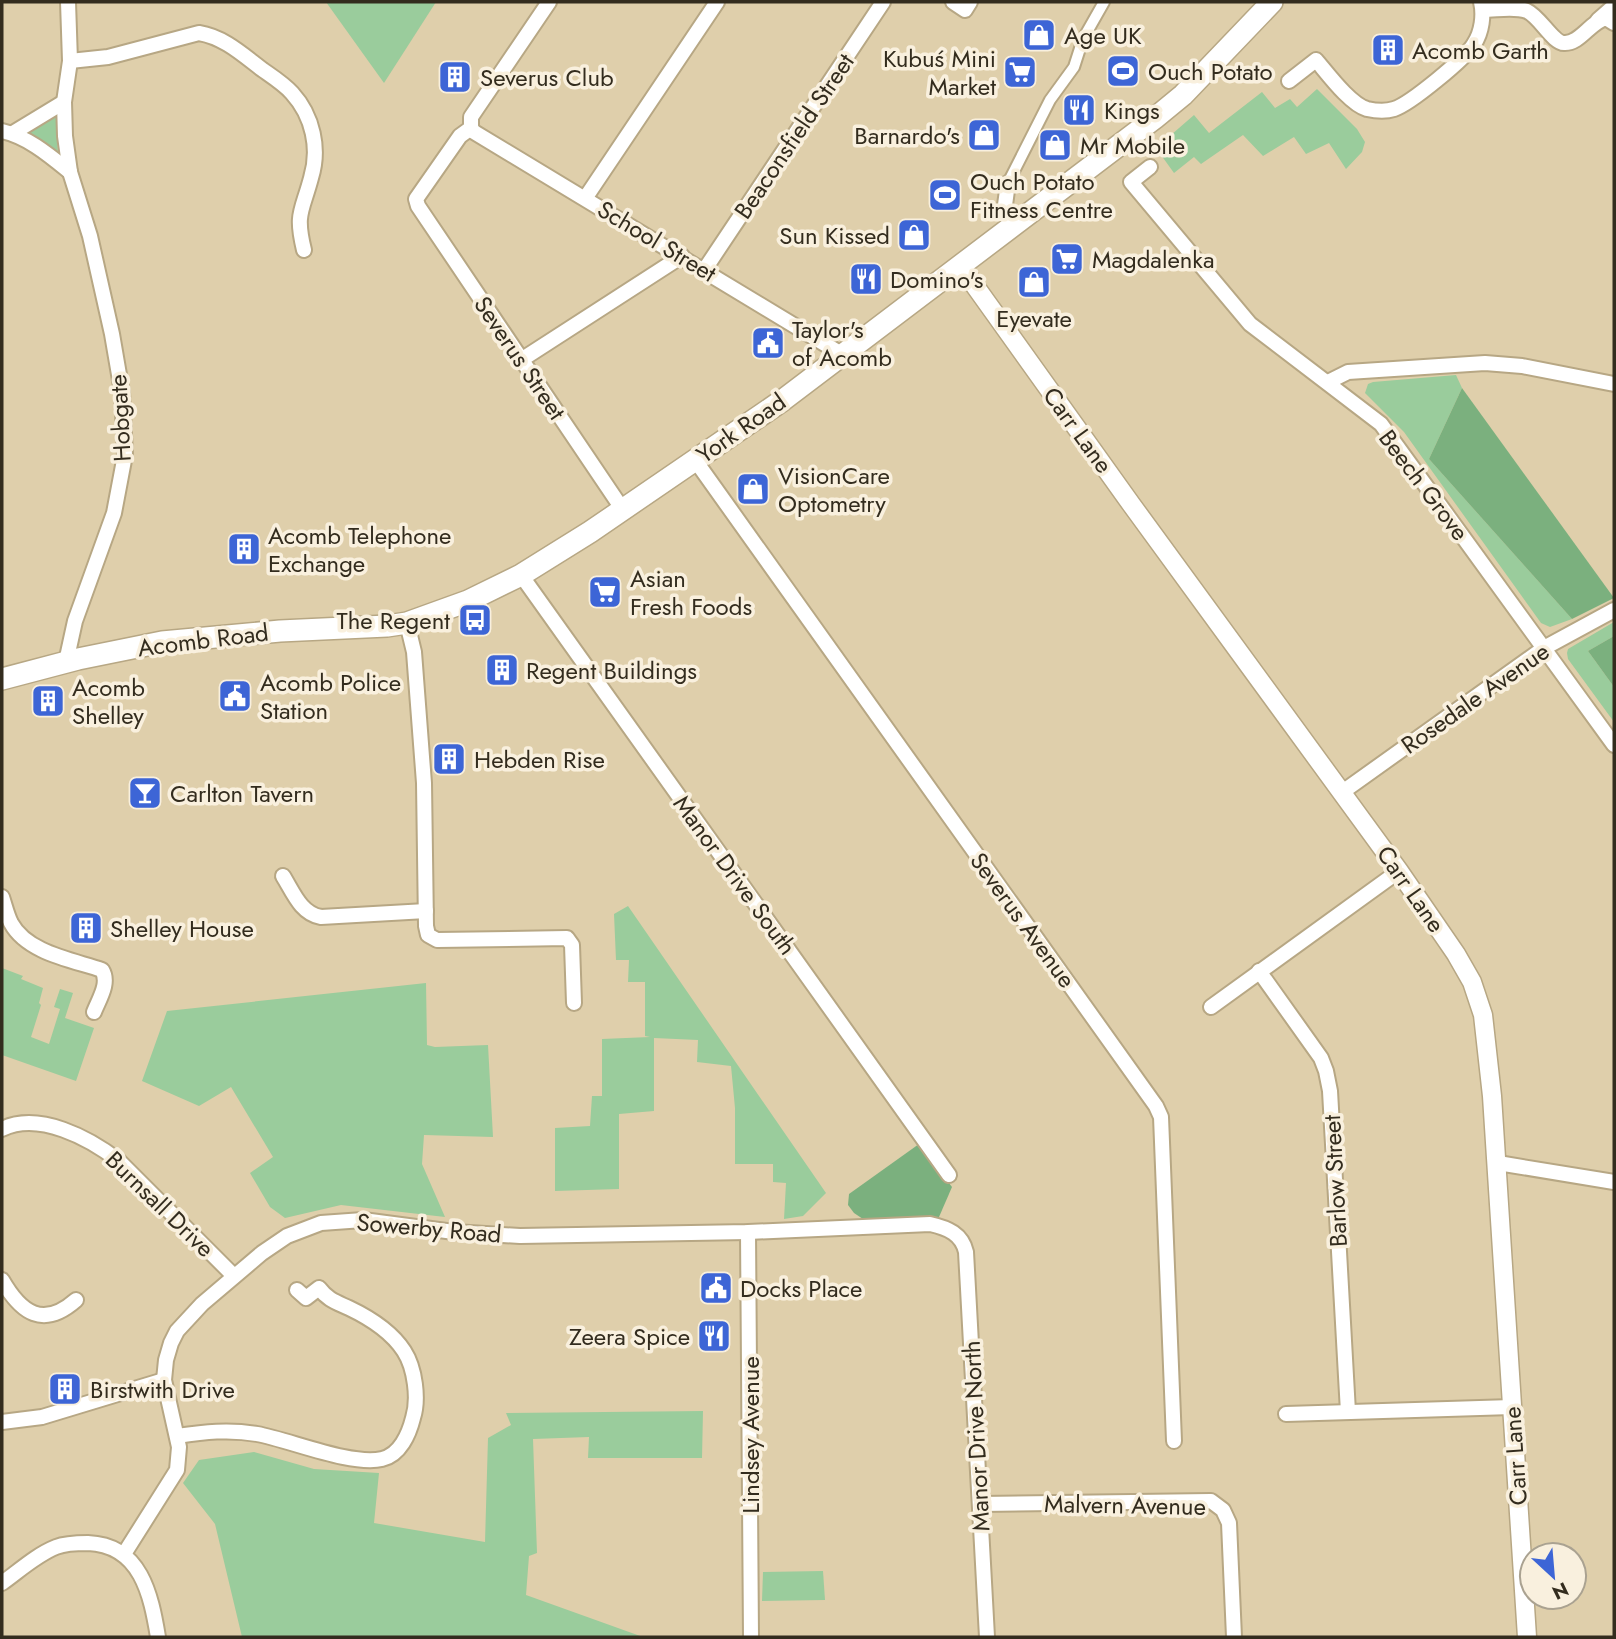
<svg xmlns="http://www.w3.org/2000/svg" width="1616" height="1639" font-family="Jost,sans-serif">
	<rect width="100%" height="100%" fill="#dfcfab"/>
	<g fill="#9acc9c">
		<path d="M326,2H436L384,83Z"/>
		<path d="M1317,89L1357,129L1365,142L1362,152L1346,169L1329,143L1306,154L1294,137L1263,156L1243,135L1201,164L1194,157L1174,173L1156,148L1194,115L1209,133L1262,92L1275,108L1290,99L1297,107Z"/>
		<path d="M56,115L58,154L29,132Z"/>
		<path d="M1456,375L1462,388L1429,459L1572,619L1550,627L1541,623L1404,432L1365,393L1368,384L1373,382Z"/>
		<path d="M1614,622V636L1588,651L1614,687V722L1568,659L1567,653L1568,649Z"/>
		<path d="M628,906L826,1193L803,1216L784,1219L786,1183L773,1182V1164H735V1108L731,1066L697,1062L698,1040L654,1038V1111L619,1114V1189L555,1191V1128L590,1126L592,1096H602V1039L650,1037L645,1036V982H628L629,960H616L614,914Z"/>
		<path d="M2,968L23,976L21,979L43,988L39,1003L41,1005L31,1037L49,1044L60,1009L54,1007L60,989L73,993L65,1018L94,1028L76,1081L2,1055Z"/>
		<path d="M426,983L427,1045L435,1047L488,1045L493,1137L424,1135L422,1164L445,1217L341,1205L285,1218L270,1207L250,1173L273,1157L231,1087L199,1106L142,1081L167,1011Z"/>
		<path d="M703,1411L702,1458H588L589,1437L533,1439L537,1553L529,1556L526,1595L643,1637H242L215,1524L183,1483L199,1460L254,1452L314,1469L379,1473L374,1523L485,1542L488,1438L511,1425L506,1413Z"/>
		<path d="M823,1571L825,1600L762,1601L763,1572Z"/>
	</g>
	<g fill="#7bb07e">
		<path d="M1462,388L1614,598L1572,619L1429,459Z"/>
		<path d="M1614,636V687L1588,651Z"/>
		<path d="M919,1144L952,1187L939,1217L863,1219L854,1213L848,1205L849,1194Z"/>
	</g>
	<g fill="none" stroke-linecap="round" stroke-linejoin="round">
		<defs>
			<path id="pedestrian" d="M1008,183L1050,100L1074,67L1083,39L1104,2"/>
			<g id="minor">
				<path d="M953,2L965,10L970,2"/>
				<path d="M1483,10C1497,10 1514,6 1527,11C1540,17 1553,43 1564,43C1580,44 1590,22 1606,18L1614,23"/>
				<path d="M1598,20L1614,6"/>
				<path d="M70,61L108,57L199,33C224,37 243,55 263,70C273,77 284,84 292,93C313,116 320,149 311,178C302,212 295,213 304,250"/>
				<path d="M1289,81L1316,60C1328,74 1350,104 1367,109C1376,111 1385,112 1394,109C1410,104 1466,58 1474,44C1482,32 1484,15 1481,2"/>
				<path d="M471,128L460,136L416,199L418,206L623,510"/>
				<path d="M471,128L474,132L843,355"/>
				<path d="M471,128V117L549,2"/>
				<path d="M2,131C28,137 49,155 70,172"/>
				<path d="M13,133L64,102"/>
				<path d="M1150,167L1131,182L1250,324L1381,424L1614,745"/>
				<path d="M1008,183L1005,205L1015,223"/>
				<path d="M586,197L717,2"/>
				<path d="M705,269L883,2"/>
				<path d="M521,360L682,256"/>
				<path d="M1328,382L1348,372L1485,363L1522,366L1614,384"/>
				<path d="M695,460L1156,1106L1161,1117L1174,1441"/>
				<path d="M521,575L949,1175"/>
				<path d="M407,623L414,652L424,783L426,926L428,935L437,940L567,938L572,945L574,1003"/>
				<path d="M66,662L75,621L114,513L125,455L122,392L112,334L90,236L70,172L65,136L64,102L70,61L68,2"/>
				<path d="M1341,793L1544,648L1614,610"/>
				<path d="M283,876C293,892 301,914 321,917L426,911"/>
				<path d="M2,897C5,906 7,915 11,923C27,953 73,960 102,970C110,983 99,999 94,1012"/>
				<path d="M1259,971L1321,1058L1326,1071L1330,1091L1348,1412"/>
				<path d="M1211,1007L1399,871"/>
				<path d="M2,1129C39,1111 89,1138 119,1161L234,1276"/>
				<path d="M1498,1163L1614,1182"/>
				<path d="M748,1232L751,1637"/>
				<path d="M2,1280C21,1313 43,1329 76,1300"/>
				<path d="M1286,1414L1512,1407"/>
				<path d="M2,1422L42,1417L164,1380"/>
				<path d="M177,1436C204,1432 229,1429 257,1434C290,1440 351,1466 382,1459C400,1455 409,1434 413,1418C419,1399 415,1368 404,1351C391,1331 370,1318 349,1308C336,1302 328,1300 319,1288L306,1298L297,1290"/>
				<path d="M981,1504L1211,1501L1223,1510L1229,1523L1234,1637"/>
				<path d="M124,1554L177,1470L179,1447L164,1380L166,1360L171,1343L177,1331L202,1304L262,1253L287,1236L321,1223L363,1220L454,1232L520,1236L748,1232L930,1224C948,1228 962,1234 966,1252L987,1637"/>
				<path d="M2,1583C19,1571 36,1555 56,1547C66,1543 78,1543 88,1543C141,1545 151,1595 158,1637"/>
			</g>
			<path id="tertiary" d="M960,265L1131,504L1399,871L1456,954L1472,982L1483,1015L1492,1096L1527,1637"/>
			<path id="secondary" d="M2,679L78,659L162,642L280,631L387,626L407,623L468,601L521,575L590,532L783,400L1155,118L1183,95L1272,2"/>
		</defs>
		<use href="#pedestrian" stroke="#b7a784" stroke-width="14"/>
		<use href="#minor" stroke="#b7a784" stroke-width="18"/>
		<use href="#tertiary" stroke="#b7a784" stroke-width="21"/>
		<use href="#secondary" stroke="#b7a784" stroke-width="24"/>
		<use href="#pedestrian" stroke="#fff" stroke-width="10"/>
		<use href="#minor" stroke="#fff" stroke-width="14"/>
		<use href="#tertiary" stroke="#fff" stroke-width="18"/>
		<use href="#secondary" stroke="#fff" stroke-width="21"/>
	</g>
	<defs>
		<symbol id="shop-square" viewBox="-11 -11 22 22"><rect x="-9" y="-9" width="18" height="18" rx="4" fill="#3d65d6" stroke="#f9f0de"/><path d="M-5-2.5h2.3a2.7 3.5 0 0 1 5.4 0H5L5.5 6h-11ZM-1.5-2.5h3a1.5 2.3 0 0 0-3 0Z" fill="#fff"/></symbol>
		<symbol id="building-square" viewBox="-11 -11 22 22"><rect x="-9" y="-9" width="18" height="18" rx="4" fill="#3d65d6" stroke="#f9f0de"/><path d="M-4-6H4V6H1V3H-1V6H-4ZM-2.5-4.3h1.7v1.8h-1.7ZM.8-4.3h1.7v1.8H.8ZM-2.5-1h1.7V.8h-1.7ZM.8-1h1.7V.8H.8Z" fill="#fff"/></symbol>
		<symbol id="stadium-square" viewBox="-11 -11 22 22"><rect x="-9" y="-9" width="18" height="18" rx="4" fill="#3d65d6" stroke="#f9f0de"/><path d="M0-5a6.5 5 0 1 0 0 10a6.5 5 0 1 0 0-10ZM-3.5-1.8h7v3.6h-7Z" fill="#fff"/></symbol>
		<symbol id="supermarket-square" viewBox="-11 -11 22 22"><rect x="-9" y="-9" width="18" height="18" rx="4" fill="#3d65d6" stroke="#f9f0de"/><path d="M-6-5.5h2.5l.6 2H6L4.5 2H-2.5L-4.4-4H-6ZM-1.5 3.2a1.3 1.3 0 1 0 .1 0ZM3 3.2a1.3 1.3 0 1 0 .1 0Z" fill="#fff"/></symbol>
		<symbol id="restaurant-square" viewBox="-11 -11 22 22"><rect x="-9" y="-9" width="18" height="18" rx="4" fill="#3d65d6" stroke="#f9f0de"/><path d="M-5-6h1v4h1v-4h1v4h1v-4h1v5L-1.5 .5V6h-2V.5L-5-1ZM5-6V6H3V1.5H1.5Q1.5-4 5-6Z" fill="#fff"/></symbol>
		<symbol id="civic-square" viewBox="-11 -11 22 22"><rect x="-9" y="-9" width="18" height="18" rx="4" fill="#3d65d6" stroke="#f9f0de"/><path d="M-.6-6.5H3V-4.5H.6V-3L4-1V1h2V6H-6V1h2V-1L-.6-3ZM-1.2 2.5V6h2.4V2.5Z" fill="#fff"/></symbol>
		<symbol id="bus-square" viewBox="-11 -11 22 22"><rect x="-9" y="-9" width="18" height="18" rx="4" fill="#3d65d6" stroke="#f9f0de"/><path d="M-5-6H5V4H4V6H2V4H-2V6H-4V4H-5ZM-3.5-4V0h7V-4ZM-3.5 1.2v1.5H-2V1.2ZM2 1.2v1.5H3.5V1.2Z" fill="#fff"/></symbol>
		<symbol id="bar-square" viewBox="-11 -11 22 22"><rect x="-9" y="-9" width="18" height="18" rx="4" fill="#3d65d6" stroke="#f9f0de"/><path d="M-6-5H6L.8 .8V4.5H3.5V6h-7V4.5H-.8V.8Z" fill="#fff"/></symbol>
	</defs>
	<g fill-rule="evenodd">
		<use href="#shop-square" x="1020" y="16" width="38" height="38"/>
		<use href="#building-square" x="1369" y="31" width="38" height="38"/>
		<use href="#stadium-square" x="1104" y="52" width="38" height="38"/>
		<use href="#supermarket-square" x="1001" y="53" width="38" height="38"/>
		<use href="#building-square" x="436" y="58" width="38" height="38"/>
		<use href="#restaurant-square" x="1060" y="91" width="38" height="38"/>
		<use href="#shop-square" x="965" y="116" width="38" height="38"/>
		<use href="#shop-square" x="1036" y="126" width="38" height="38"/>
		<use href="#stadium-square" x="926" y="176" width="38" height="38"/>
		<use href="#shop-square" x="895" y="216" width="38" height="38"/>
		<use href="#supermarket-square" x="1048" y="240" width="38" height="38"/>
		<use href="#restaurant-square" x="847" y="260" width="38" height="38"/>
		<use href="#shop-square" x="1015" y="263" width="38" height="38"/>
		<use href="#civic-square" x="749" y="324" width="38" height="38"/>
		<use href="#shop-square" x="734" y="470" width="38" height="38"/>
		<use href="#building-square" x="225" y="530" width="38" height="38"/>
		<use href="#supermarket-square" x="586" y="573" width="38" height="38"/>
		<use href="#bus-square" x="456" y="601" width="38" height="38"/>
		<use href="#building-square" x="483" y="651" width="38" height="38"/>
		<use href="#civic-square" x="216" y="677" width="38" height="38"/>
		<use href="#building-square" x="29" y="682" width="38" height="38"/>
		<use href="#building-square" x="430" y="740" width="38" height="38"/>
		<use href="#bar-square" x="126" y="774" width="38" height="38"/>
		<use href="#building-square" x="67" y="909" width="38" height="38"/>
		<use href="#civic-square" x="697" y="1269" width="38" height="38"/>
		<use href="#restaurant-square" x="695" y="1317" width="38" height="38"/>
		<use href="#building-square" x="46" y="1370" width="38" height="38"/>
	</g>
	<g text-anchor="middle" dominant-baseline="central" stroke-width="7" stroke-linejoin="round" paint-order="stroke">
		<g font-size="24" fill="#332c1e" stroke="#f9f0de" text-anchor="start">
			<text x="1064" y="35">Age UK</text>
			<text x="1412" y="50">Acomb Garth</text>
			<text x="996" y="58" text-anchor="end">Kubuś Mini<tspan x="996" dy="28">Market</tspan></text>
			<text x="1148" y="71">Ouch Potato</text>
			<text x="480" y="77">Severus Club</text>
			<text x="1104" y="110">Kings</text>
			<text x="960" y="135" text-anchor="end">Barnardo's</text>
			<text x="1080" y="145">Mr Mobile</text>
			<text x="970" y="181">Ouch Potato<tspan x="970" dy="28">Fitness Centre</tspan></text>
			<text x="890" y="235" text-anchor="end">Sun Kissed</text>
			<text x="1092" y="259">Magdalenka</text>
			<text x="890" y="279">Domino's</text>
			<text x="1034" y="318" text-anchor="middle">Eyevate</text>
			<text x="792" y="329">Taylor's<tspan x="792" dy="28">of Acomb</tspan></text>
			<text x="778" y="475">VisionCare<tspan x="778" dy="28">Optometry</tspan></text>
			<text x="268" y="535">Acomb Telephone<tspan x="268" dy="28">Exchange</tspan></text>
			<text x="630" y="578">Asian<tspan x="630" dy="28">Fresh Foods</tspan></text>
			<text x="450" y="620" text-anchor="end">The Regent</text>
			<text x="526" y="670">Regent Buildings</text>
			<text x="260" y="682">Acomb Police<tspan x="260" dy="28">Station</tspan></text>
			<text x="72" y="687">Acomb<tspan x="72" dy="28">Shelley</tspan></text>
			<text x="474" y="759">Hebden Rise</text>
			<text x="170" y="793">Carlton Tavern</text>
			<text x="110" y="928">Shelley House</text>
			<text x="740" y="1288">Docks Place</text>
			<text x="690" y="1336" text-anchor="end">Zeera Spice</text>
			<text x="90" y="1389">Birstwith Drive</text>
		</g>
		<g font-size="24" fill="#332c1e" stroke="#f9f0de">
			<text transform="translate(794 136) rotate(-56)">Beaconsfield Street</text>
			<text transform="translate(657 241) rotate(31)">School Street</text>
			<text transform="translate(520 358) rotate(56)">Severus Street</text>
			<text transform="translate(120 418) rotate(-93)">Hobgate</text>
			<text transform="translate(741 428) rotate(-35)">York Road</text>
			<text transform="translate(1078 430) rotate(54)">Carr Lane</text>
			<text transform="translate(1424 485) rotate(53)">Beech Grove</text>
			<text transform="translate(203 640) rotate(-7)">Acomb Road</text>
			<text transform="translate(1475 698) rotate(-35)">Rosedale Avenue</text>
			<text transform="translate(735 875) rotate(54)">Manor Drive South</text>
			<text transform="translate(1411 889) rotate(55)">Carr Lane</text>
			<text transform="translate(1023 920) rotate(54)">Severus Avenue</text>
			<text transform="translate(1335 1181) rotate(-93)">Barlow Street</text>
			<text transform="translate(160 1204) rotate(44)">Burnsall Drive</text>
			<text transform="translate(429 1228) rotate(5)">Sowerby Road</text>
			<text transform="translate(750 1435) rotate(-90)">Lindsey Avenue</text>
			<text transform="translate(976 1436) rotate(-93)">Manor Drive North</text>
			<text transform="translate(1515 1456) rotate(-94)">Carr Lane</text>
			<text transform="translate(1125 1505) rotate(1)">Malvern Avenue</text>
		</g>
	</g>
	<rect width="1616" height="1639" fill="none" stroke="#332c1e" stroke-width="7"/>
	<g transform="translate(1553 1576) rotate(154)"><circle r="33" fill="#f9f0de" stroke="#aaa291" stroke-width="2"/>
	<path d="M0-5L12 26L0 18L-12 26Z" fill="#3d65d6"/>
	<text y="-10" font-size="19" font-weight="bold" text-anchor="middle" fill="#332c1e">N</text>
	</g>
</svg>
